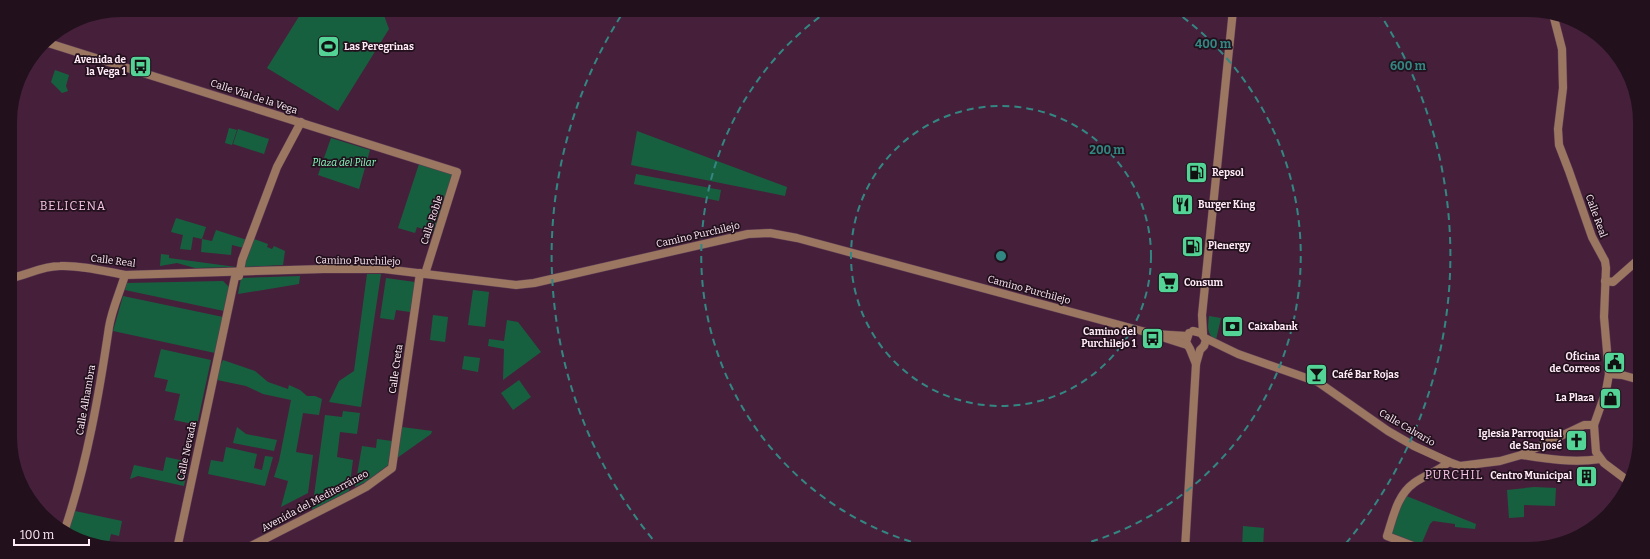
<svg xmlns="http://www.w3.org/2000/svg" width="1650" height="559" font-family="Bitter,serif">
	<rect width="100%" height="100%" fill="#46203b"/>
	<g fill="#17603f">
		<path d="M303,10H382L389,29L338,111L267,68Z"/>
		<path d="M55,70L69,75L66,86L68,91L62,93L51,82Z"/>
		<path d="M229,128L237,130L232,145L225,143Z"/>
		<path d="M238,129L269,139L264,154L233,144Z"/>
		<path d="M637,131L787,187L785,196L631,165Z"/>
		<path d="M331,138L370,150L359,189L318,175Z"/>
		<path d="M419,164L453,174L434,233L417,227L415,233L398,228Z"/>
		<path d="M636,174L721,190L719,201L634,184Z"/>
		<path d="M176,218L206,227L202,239L212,241L216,230L247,240L244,248L232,245L231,255L201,252L202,239L193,237L191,250L180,249L183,235L171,232Z"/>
		<path d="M254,239L268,244L267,247L272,249L274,246L285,251L283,265L244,267Z"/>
		<path d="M161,254L169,255V258L236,267L195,268L177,263L160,266Z"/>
		<path d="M367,274H381L361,407L329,402L339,381L354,371Z"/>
		<path d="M300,276L299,284L238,294L241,278Z"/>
		<path d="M386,278L415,282L410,312L396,310L394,320L380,318Z"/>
		<path d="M223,281L229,287L224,311L125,290L127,283Z"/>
		<path d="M473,290L489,292L485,327L468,325Z"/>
		<path d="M123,296L223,317L215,353L113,331Z"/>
		<path d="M433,315L448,317L445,342L430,340Z"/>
		<path d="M1209,316L1221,318L1216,340C1206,334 1208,326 1209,316Z"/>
		<path d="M507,320L518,322L541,352L503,380L504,349L488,346L489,339L504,341Z"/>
		<path d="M161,349L211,360L197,425L174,420L180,394L165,391L168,380L154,377Z"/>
		<path d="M464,356L480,358L478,372L462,369Z"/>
		<path d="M223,360L255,371L268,382L288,389L289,385L300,390L307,396H315L322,399L319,415L303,413L296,452L313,455L308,493L281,507L288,481L274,477L279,461L291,400L263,394L246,386L217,380L220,366Z"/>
		<path d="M519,380L531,397L513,410L501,393Z"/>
		<path d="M343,411L360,413L357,434L340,432L337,457L353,460L349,491L312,510L325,415L342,417Z"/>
		<path d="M237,427L246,434L277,440L274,451L233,443Z"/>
		<path d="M402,427L432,431L431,434L397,458Z"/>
		<path d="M377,439L392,441L388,465L366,482L355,487L362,446L376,448Z"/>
		<path d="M226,447L257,454L254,468L262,470L265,456L273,457L265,486L208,474L211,460L223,462Z"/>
		<path d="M166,457L189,462L184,486L138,476L130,479L134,465L163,471Z"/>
		<path d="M1534,487L1556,488L1555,506L1524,505V517L1509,518L1507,490Z"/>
		<path d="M1404,495L1476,524L1475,529L1455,527V524L1433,521L1430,524L1421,545L1391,534Z"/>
		<path d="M75,511L122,521L119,536L111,534L108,547L86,543L68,531Z"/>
		<path d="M1243,526L1264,528L1263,549H1242Z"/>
	</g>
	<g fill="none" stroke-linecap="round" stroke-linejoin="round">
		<defs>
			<g id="secondary">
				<path d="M1553,14L1562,49L1563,88L1558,129L1559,145L1569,171L1592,237L1605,261L1606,268L1604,317L1609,374L1606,391L1594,425L1596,452L1604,463L1628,481"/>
				<path d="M45,42L457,172L425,274"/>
				<path d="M239,276L242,260L277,167L301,122"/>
				<path d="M11,278C27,275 42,266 60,266C81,265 104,271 125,275L324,269H384L516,285L534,283L748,234L770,233L797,238L1153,334L1187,336"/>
				<path d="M1605,281L1613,282L1639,259"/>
				<path d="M1189,333L1186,342L1190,349L1196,364"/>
				<path d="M1203,334L1202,315L1233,10"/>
				<path d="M1165,338L1187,345"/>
				<path d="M1205,338L1238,354L1318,382L1388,431L1414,446L1449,462L1460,466L1500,461L1521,455L1584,425H1594"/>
				<path d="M1609,374L1622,375L1640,380"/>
				<path d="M1522,455C1547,459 1574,463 1600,459"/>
				<path d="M65,529C87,463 99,395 109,327C112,309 120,292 125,275"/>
				<path d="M177,549L235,277L239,272"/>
				<path d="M245,549L351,495L366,487L392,468L420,273"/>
				<path d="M1185,549L1196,364L1200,350L1204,346L1206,340L1201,333L1193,331"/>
				<path d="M1421,549L1387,536C1393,518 1397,495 1414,483C1425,475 1437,472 1449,462"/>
			</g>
		</defs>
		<use href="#secondary" stroke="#5e3d55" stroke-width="9"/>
		<use href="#secondary" stroke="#9b7661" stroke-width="8"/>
	</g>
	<g fill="none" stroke="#338783" stroke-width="2" stroke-dasharray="7 5">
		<circle cx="1001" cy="256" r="150"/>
		<path d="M934 548A300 300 0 0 1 829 10M1173 10A300 300 0 0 1 1068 548"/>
		<path d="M660 548A449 449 0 0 1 624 11M1378 11A449 449 0 0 1 1342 548"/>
	</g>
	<defs>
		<symbol id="stadium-square" viewBox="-11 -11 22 22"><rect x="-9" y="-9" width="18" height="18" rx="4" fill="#54d396" stroke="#22111d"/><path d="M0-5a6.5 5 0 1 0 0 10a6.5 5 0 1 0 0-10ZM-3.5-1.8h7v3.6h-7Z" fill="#111"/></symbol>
		<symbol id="bus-square" viewBox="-11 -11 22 22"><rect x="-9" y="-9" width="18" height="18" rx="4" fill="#54d396" stroke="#22111d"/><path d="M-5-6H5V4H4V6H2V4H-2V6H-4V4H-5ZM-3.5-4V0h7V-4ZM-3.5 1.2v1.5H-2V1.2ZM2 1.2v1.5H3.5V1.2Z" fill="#111"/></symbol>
		<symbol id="fuel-square" viewBox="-11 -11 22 22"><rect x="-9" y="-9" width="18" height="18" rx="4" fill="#54d396" stroke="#22111d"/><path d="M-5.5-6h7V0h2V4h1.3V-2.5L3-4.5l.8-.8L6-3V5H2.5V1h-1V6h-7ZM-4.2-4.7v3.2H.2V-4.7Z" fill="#111"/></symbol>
		<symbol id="restaurant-square" viewBox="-11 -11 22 22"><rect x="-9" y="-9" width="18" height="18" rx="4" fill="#54d396" stroke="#22111d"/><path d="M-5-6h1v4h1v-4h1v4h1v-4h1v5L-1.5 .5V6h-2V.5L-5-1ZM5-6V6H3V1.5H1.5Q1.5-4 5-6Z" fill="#111"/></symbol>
		<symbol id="supermarket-square" viewBox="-11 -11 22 22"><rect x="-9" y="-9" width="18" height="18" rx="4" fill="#54d396" stroke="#22111d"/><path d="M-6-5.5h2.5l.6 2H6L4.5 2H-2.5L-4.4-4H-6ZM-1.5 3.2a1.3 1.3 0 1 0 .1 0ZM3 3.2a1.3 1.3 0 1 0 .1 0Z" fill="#111"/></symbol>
		<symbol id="bank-square" viewBox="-11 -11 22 22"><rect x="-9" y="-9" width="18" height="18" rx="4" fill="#54d396" stroke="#22111d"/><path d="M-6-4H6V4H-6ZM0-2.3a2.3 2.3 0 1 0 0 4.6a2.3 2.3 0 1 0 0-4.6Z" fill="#111"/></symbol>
		<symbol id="civic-square" viewBox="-11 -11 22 22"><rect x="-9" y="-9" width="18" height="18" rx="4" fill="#54d396" stroke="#22111d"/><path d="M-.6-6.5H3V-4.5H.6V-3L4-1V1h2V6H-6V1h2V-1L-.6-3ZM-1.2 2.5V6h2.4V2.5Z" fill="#111"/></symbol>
		<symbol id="bar-square" viewBox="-11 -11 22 22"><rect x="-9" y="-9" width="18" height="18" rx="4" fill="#54d396" stroke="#22111d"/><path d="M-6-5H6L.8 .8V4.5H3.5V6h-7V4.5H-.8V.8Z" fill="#111"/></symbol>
		<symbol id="shop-square" viewBox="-11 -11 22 22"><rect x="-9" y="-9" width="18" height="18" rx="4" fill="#54d396" stroke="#22111d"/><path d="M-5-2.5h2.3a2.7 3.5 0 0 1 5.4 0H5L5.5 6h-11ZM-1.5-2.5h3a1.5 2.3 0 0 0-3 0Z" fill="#111"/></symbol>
		<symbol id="church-square" viewBox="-11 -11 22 22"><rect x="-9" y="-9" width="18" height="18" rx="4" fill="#54d396" stroke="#22111d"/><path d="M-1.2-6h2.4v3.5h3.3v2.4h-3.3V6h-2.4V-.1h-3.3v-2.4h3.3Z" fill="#111"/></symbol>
		<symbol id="building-square" viewBox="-11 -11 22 22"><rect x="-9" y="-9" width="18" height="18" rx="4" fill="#54d396" stroke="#22111d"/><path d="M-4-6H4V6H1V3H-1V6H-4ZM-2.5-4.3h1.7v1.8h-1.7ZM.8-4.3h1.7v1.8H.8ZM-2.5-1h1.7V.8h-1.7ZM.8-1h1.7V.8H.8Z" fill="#111"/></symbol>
	</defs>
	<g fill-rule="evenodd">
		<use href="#stadium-square" x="316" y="34" width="25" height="25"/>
		<use href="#bus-square" x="128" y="54" width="25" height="25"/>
		<use href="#fuel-square" x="1184" y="160" width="25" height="25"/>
		<use href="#restaurant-square" x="1170" y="192" width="25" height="25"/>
		<use href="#fuel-square" x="1180" y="234" width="25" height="25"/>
		<use href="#supermarket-square" x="1156" y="270" width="25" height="25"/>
		<use href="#bank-square" x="1220" y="314" width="25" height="25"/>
		<use href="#bus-square" x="1140" y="326" width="25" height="25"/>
		<use href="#civic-square" x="1602" y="350" width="25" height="25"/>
		<use href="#bar-square" x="1304" y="362" width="25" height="25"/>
		<use href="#shop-square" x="1598" y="386" width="25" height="25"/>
		<use href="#church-square" x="1564" y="428" width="25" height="25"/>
		<use href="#building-square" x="1574" y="464" width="25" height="25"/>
	</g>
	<g text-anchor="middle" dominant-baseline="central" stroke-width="3.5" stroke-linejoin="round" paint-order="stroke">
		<g font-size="10" font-weight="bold" fill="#ffeaf7" stroke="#22111d" text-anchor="start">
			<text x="344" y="47">Las Peregrinas</text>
			<text x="126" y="60" text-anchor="end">Avenida de<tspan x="126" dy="12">la Vega 1</tspan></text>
			<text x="1212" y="173">Repsol</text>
			<text x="1198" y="205">Burger King</text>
			<text x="1208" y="246">Plenergy</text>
			<text x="1184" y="283">Consum</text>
			<text x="1248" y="327">Caixabank</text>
			<text x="1136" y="332" text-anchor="end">Camino del<tspan x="1136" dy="12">Purchilejo 1</tspan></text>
			<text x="1600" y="357" text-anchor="end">Oficina<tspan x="1600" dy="12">de Correos</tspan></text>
			<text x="1332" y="375">Café Bar Rojas</text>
			<text x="1594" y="398" text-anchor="end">La Plaza</text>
			<text x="1562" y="434" text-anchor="end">Iglesia Parroquial<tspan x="1562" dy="12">de San José</tspan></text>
			<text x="1572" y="476" text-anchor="end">Centro Municipal</text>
		</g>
		<g font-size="10" fill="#ffeaf7" stroke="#22111d">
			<text transform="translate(254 97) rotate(18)">Calle Vial de la Vega</text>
			<text transform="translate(1596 216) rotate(70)">Calle Real</text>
			<text transform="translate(432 220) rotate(-72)">Calle Roble</text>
			<text transform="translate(698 235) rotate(-13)">Camino Purchilejo</text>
			<text transform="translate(113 261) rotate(7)">Calle Real</text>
			<text transform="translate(358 261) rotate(1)">Camino Purchilejo</text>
			<text transform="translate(1029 290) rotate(15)">Camino Purchilejo</text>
			<text transform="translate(396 369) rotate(-82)">Calle Creta</text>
			<text transform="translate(86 400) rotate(-80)">Calle Alhambra</text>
			<text transform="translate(1407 428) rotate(30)">Calle Calvario</text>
			<text transform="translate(187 451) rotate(-78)">Calle Nevada</text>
			<text transform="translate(315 501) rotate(-28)">Avenida del Mediterráneo</text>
		</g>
		<g font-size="10" font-style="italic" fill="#8afec1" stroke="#22111d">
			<text x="344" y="163">Plaza del Pilar</text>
		</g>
		<g font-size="12" letter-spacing="1" fill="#f4c2e3" stroke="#22111d">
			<text x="73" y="206">BELICENA</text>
			<text x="1454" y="475">PURCHIL</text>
		</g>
	</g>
	<path d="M0 0H1650V559H0ZM122 17H1528A105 105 0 0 1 1633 122V437A105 105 0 0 1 1528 542H122A105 105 0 0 1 17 437V122A105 105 0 0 1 122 17Z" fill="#22111d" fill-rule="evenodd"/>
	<circle cx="1001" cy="256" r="6" fill="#338783" stroke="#22111d" stroke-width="2"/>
	<g font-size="12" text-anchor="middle" font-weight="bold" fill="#338783" stroke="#22111d" stroke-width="3.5" stroke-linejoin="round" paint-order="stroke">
		<text x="1213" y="48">400 m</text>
		<text x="1408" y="70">600 m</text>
		<text x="1107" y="154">200 m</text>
	</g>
	<path d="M14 539v6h75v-6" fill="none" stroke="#ffeaf7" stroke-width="2"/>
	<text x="20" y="539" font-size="12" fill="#ffeaf7" stroke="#22111d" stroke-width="3" paint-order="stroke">100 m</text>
</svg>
